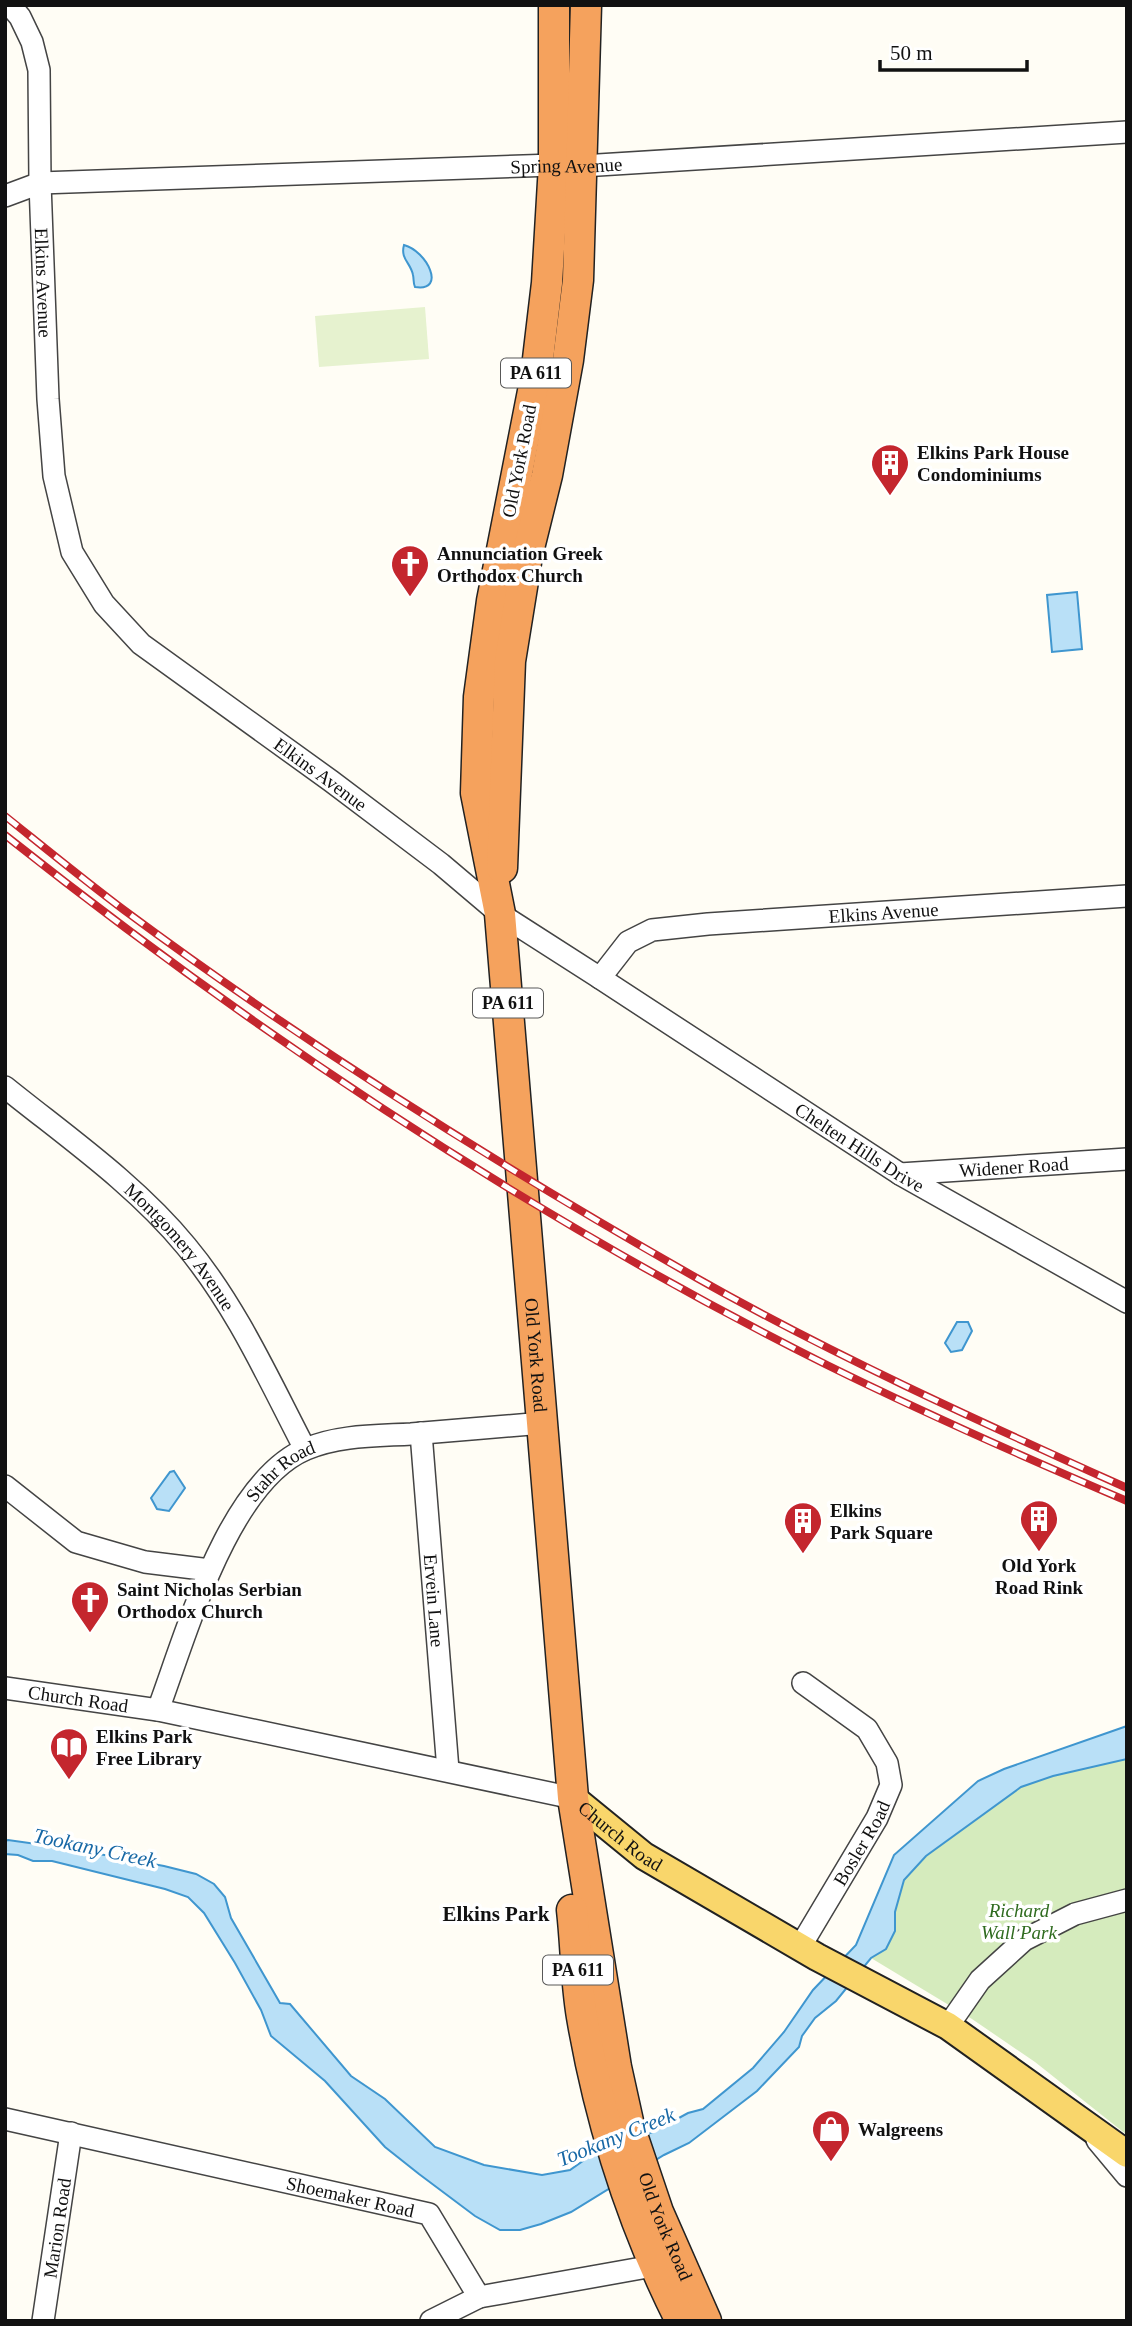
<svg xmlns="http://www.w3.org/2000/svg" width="1132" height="2326" font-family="Georgia,serif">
	<rect width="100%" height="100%" fill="#fffdf5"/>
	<path fill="#d5ebbd" d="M1127,1759V2135L1035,2062L972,2019L871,1958L886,1949L895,1931V1912L904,1880L926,1856L1021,1787L1053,1776Z"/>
	<path fill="#e6f2cf" d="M425,307L429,359L319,367L315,316Z"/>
	<g fill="#b9e0f7" stroke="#3f96cf" stroke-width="2">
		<path d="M404,245C427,251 447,292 415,287C413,283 414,279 413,275C411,263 400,259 404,245Z"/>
		<path d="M1077,592L1082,649L1052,652L1047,595Z"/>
		<path d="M957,1322H968L972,1331L962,1350L951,1352L945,1343Z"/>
		<path d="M174,1471L185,1488L169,1511L157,1509L151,1498L170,1472Z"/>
		<path d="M1127,1726V1759L1053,1776L1021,1787L926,1856L904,1880L895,1912V1931L886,1949L871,1958L836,2001L815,2018L802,2036L799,2047L757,2091L689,2143L664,2155L571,2212L541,2224L520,2230H500L475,2216L419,2174L385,2147L325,2081L271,2036L261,2010L235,1963L204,1913L188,1897L165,1889L52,1861H33L18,1855L5,1854V1841L8,1840L72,1849L164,1866L196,1874L214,1884L225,1897L231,1918L280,2003L290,2004L351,2076L385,2099L435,2147L484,2165L542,2175L570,2170L590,2156L655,2131L688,2113L703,2109L753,2068L784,2032L813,1990L856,1945L894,1855L978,1781L1004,1769Z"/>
	</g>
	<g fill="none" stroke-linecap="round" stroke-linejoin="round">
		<defs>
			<g id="minor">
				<path id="s1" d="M10,5L20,17L32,42L39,70L40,183L48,399L54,476L72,552L104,604L141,644L331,781L441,864L500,914L600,978L628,942L652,930L708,924L1127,896"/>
				<path id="s2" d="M5,196L40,183L554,165L582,166L1127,132"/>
				<path id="s3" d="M600,978L900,1174L1127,1302"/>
				<path id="s4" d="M5,1087C67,1137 135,1184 186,1246C236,1306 269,1380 305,1449"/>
				<path id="s5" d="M900,1174L1127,1159"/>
				<path id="s6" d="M421,1433L448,1770"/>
				<path d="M5,1486L76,1542L145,1562L210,1570"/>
				<path id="s7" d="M5,1688L158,1710L573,1798"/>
				<path id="s8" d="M158,1710C186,1635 228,1482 306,1449C339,1435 376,1436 411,1434C455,1430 499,1427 543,1423"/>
				<path id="s9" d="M800,1947L877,1818L891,1785L887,1763L867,1729L803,1683"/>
				<path d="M948,2026L980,1980L1024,1940L1075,1914L1127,1900"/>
				<path id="s10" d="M5,2119L429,2214L479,2297L653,2266"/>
				<path d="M1097,2140L1127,2176"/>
				<path id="s11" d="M43,2321L71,2133"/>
				<path d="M431,2321L479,2297"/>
			</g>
			<g id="major">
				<path id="s12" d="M573,1798L644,1856L817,1957L948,2026L1127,2154"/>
			</g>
			<g id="highway">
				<path id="s13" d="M554,5V165L547,283L536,376L492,601L479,697L476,793L500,914L573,1798L616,2067L629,2126L658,2212L706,2321"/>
				<path d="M502,868L510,661L527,556L547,475L568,360L578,280L586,5"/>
				<path d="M572,1910C576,1945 576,1982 582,2017C600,2122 633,2226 681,2321"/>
			</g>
		</defs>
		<use href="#minor" stroke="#444" stroke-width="24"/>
		<use href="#major" stroke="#222" stroke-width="30"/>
		<use href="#highway" stroke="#222" stroke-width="33"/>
		<use href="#minor" stroke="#fff" stroke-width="21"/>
		<use href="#major" stroke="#f9d66b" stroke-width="26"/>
		<use href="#highway" stroke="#f5a25d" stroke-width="30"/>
		<defs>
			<g id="rail">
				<path d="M5,816C45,848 84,880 124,910C306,1045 498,1165 695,1277C834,1356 981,1422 1127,1488"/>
				<path d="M5,835C261,1038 535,1219 827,1365C926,1414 1026,1458 1127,1501"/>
			</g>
		</defs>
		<use href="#rail" stroke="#c4262e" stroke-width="8"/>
		<use href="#rail" stroke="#fff" stroke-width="5" stroke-dasharray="16" stroke-linecap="butt"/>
	</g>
	<defs>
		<symbol id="building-pin" viewBox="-11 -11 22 30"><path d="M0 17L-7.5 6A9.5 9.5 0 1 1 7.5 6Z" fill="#c4262e" stroke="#fff"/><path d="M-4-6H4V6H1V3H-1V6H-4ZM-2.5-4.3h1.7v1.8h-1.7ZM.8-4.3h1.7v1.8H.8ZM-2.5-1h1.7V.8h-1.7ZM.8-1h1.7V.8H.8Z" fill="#fff"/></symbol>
		<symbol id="church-pin" viewBox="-11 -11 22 30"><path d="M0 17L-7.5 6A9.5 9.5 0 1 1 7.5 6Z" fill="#c4262e" stroke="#fff"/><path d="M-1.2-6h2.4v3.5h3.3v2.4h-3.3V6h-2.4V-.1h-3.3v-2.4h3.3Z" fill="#fff"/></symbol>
		<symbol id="library-pin" viewBox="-11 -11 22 30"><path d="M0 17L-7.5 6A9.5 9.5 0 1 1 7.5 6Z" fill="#c4262e" stroke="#fff"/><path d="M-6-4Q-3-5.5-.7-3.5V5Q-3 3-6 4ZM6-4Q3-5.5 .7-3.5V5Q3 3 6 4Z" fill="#fff"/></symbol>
		<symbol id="shop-pin" viewBox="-11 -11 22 30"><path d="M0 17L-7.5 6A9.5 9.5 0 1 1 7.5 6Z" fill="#c4262e" stroke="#fff"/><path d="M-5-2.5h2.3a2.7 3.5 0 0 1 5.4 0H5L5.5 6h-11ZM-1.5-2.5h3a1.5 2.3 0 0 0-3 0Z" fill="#fff"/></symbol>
	</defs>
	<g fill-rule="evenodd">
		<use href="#building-pin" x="868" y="441" width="44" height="60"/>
		<use href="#church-pin" x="388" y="542" width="44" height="60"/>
		<use href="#building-pin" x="1017" y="1497" width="44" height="60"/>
		<use href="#building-pin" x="781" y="1499" width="44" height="60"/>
		<use href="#church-pin" x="68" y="1578" width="44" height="60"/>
		<use href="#library-pin" x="47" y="1725" width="44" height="60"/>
		<use href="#shop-pin" x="809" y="2107" width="44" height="60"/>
	</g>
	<g text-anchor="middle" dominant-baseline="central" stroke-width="7" stroke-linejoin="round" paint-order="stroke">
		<g fill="#fff" stroke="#585858" stroke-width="2">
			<rect x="501" y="358.5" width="70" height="29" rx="5"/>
			<rect x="473" y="988.5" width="70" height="29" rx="5"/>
			<rect x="543" y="1955.5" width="70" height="29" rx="5"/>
		</g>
		<g font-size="18" font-weight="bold" fill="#111">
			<text x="536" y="373">PA 611</text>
			<text x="508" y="1003">PA 611</text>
			<text x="578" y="1970">PA 611</text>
		</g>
		<g font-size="19" fill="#111" stroke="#fff">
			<text stroke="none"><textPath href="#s2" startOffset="564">Spring Avenue</textPath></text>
			<text stroke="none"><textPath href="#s1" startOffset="285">Elkins Avenue</textPath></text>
			<text transform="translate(519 461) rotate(-79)">Old York Road</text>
			<text stroke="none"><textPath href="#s1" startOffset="894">Elkins Avenue</textPath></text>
			<text stroke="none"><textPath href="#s1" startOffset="1545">Elkins Avenue</textPath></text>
			<text stroke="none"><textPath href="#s3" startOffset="310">Chelten Hills Drive</textPath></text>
			<text stroke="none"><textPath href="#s5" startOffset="114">Widener Road</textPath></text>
			<text stroke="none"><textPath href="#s4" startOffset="238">Montgomery Avenue</textPath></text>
			<text stroke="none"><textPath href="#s13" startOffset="1360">Old York Road</textPath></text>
			<text stroke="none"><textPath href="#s8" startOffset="273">Stahr Road</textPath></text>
			<text stroke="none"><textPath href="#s6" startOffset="168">Ervein Lane</textPath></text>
			<text stroke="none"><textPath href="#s7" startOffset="74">Church Road</textPath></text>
			<text stroke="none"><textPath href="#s12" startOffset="61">Church Road</textPath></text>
			<text stroke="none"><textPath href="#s9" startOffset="121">Bosler Road</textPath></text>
			<text stroke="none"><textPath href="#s10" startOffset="354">Shoemaker Road</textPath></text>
			<text stroke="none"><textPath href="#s13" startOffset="2244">Old York Road</textPath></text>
			<text stroke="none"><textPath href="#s11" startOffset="94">Marion Road</textPath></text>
		</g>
		<g font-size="19" font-weight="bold" fill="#111" stroke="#fff" text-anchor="start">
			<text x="917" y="452">Elkins Park House<tspan x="917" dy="22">Condominiums</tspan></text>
			<text x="437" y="553">Annunciation Greek<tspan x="437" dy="22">Orthodox Church</tspan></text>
			<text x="830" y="1510">Elkins<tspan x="830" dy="22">Park Square</tspan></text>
			<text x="1039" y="1565" text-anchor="middle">Old York<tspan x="1039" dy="22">Road Rink</tspan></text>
			<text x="117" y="1589">Saint Nicholas Serbian<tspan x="117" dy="22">Orthodox Church</tspan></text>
			<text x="96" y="1736">Elkins Park<tspan x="96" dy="22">Free Library</tspan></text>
			<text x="858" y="2129">Walgreens</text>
		</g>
		<g font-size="19" font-style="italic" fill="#2f6b1f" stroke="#fff">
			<text x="1019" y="1910">Richard<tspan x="1019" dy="22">Wall Park</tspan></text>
		</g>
		<g font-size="21" font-style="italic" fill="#1768a6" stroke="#fff">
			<text transform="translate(95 1848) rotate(12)">Tookany Creek</text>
			<text transform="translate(616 2137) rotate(-22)">Tookany Creek</text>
		</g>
		<g font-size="21" font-weight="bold" fill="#111" stroke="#fff">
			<text x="496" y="1914">Elkins Park</text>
		</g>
	</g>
	<rect width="1132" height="2326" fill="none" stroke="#111111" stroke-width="14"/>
	<path d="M880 60v10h147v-10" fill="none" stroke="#111111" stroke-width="3.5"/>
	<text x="890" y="60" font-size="21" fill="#111111" stroke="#ffffff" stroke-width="5" paint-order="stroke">50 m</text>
</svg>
